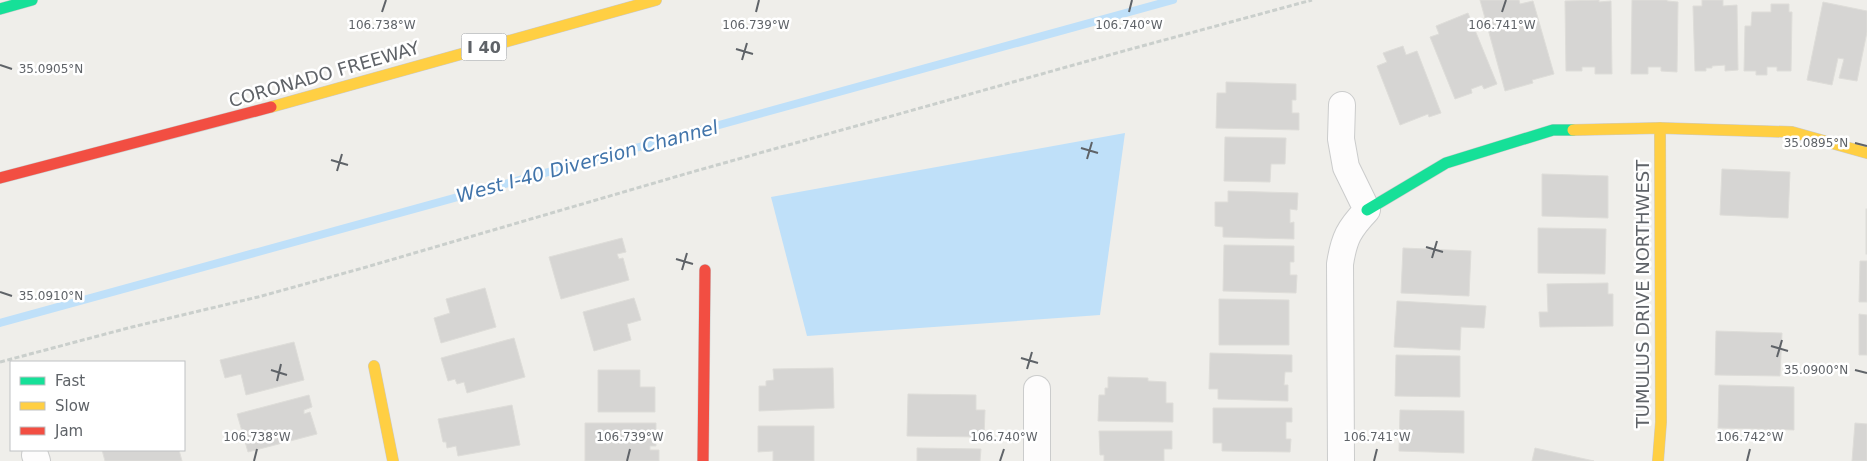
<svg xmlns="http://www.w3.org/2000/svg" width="1867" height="461" font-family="'DejaVu Sans',sans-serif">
	<rect width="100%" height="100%" fill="#efeeea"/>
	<path fill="#bfe0f9" d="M1125,133L1100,315L807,336L771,197Z"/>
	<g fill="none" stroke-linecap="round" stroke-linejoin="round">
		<path stroke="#bfe0f9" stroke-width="8" d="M0,323L1173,0"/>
	</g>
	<g fill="#d6d5d3" stroke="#deddd9">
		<path d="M1480,0H1519L1520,4L1533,1L1554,74L1532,80L1533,83L1505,91Z"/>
		<path d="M1599,0V2L1611,1L1612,74H1595V67H1582V71H1566L1565,1Z"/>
		<path d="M1632,0H1667V1L1678,2L1677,72L1661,71V67H1648V74H1631Z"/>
		<path d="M1702,0H1723V6L1737,5L1738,70L1725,71V65L1712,66V68H1706V71H1695L1693,6H1702Z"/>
		<path d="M1823,2L1867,11V32L1857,81L1839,78L1844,59L1838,58L1832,85L1807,80Z"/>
		<path d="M1771,4H1789V12H1792L1791,71H1777V67H1767V75H1756V71H1744L1745,26H1751L1752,12H1771Z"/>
		<path d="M1468,13L1497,84L1484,89L1482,85L1471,89L1472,93L1455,99L1430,37L1439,34L1436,26Z"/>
		<path d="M1403,46L1406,55L1417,51L1441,113L1429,117L1428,114L1400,125L1377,66L1387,62L1383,53Z"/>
		<path d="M1226,82L1296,84V100H1292V113H1299V130L1216,128L1217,93H1226Z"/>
		<path d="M1225,137L1286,138L1285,164H1271L1270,182L1224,181Z"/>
		<path d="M1722,169L1790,172L1788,218L1720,215Z"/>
		<path d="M1542,174L1608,176V218L1542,216Z"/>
		<path d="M1228,191L1298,193L1297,210L1290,209V223L1294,222V239L1223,237V227L1215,226V202H1228Z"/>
		<rect x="1866" y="209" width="1" height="45"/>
		<path d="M1538,228L1606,229L1605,274L1538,273Z"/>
		<path d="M622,238L626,252L617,254L619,259L623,258L629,280L561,299L549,257Z"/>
		<path d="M1224,245L1294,246V262H1290V275H1297L1296,293L1223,291Z"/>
		<path d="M1403,248L1471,251L1469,296L1401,293Z"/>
		<path d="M1860,261H1867V302H1859Z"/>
		<path d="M1608,283V294H1613V326L1540,327L1539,312H1548L1547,284Z"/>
		<path d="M485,288L496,327L441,343L434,318L450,313L446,299Z"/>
		<path d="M634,298L641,320L627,324L631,340L594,351L583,312Z"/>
		<path d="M1219,299L1289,300V345H1219Z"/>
		<path d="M1397,301L1486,306L1484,328L1461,327L1460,350L1394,347Z"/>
		<path d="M1859,314L1867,315V355H1859Z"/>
		<path d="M1716,331L1782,333L1780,376L1715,375Z"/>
		<path d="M514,338L525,377L467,393L464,382L457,384L455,379L448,381L441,358Z"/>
		<path d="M294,342L304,380L246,395L241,374L225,378L220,360Z"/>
		<path d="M1210,353L1292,355V372H1285L1284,385H1288V401L1218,399V389H1209Z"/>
		<path d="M1396,355L1460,356V397L1395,396Z"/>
		<path d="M833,368L834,408L759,411V386H766V381L774,380L773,369Z"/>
		<path d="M598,370H640V387H655V412H598Z"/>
		<path d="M1108,377L1148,378V381L1166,382V403H1173V422L1098,421L1099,395H1105V388H1108Z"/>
		<path d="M1719,385L1794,387V430L1718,428Z"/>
		<path d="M908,394L976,395V410H985L984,437L907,436Z"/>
		<path d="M309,395L312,407L304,410V414L310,412L317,434L248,452L237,414Z"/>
		<path d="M512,405L520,445L458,456L456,446L447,448L446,442H443L438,419Z"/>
		<path d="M1213,408H1292V422H1286V439H1291L1290,452L1222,451V443H1213Z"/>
		<path d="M1400,410L1464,411V453L1399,451Z"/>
		<path d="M585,423H656V446H650V450H659V461H585Z"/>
		<path d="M1855,423L1867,424V461H1852Z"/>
		<path d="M758,426H814V461H773V451L758,452Z"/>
		<path d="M1099,431H1172V449H1164V461H1104V455H1100Z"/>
		<path d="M917,448L981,449L980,461H917Z"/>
		<path d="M1535,448L1594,461H1532Z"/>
		<path d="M102,450H179L182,461H105Z"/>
	</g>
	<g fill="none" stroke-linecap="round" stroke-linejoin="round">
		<defs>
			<g id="street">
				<path d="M1037,389V461"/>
				<path d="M35,455L37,461"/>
				<path d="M1341,461L1340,264C1344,238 1349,229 1367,210L1346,167L1341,139L1342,105"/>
			</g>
			<g id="fast">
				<path d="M0,9L32,0"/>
				<path d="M1367,210L1446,163L1553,130H1573"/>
			</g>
			<g id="slow">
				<path d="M271,107L656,0"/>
				<path d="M1573,130L1660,128L1792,132L1867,153"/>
				<path d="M374,366L393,461"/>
				<path d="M1658,461L1661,422L1660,128"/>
			</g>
			<g id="jam">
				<path d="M0,178L271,107"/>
				<path d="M703,461L705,270"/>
			</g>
		</defs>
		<use href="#street" stroke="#cbcccc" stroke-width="28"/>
		<use href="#fast" stroke="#cacacb" stroke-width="12"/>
		<use href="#slow" stroke="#cacacb" stroke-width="12"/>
		<use href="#jam" stroke="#cacacb" stroke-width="12"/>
		<path stroke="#cacfcc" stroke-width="3" stroke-dasharray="5 2.5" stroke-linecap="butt" d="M0,362L132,327L258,297L363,268L692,172L1120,52L1312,0"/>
		<use href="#street" stroke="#fdfcfc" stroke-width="26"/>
		<use href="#fast" stroke="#16e098" stroke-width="11"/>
		<use href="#slow" stroke="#ffcf43" stroke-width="11"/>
		<use href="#jam" stroke="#f24e42" stroke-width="11"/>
	</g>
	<path fill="none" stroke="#5f6368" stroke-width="2" d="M382,12L386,0M756,12L759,0M1129,12L1132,0M1502,12L1506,0M736,49L753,54M742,60L747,43M0,65L12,69M1855,143L1867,146M1081,148L1098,153M1087,159L1092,142M331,160L348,165M337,171L342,154M1426,247L1443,252M1432,258L1437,241M676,259L693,264M682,270L687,253M0,292L12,296M1771,346L1788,351M1777,357L1782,340M1021,358L1038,363M1027,369L1032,352M271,370L287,375M1855,370L1867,373M277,381L281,364M254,461L257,449M627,461L630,449M1000,461L1004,449M1374,461L1377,449M1747,461L1750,449"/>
	<g text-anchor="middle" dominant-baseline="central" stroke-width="5" stroke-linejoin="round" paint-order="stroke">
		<rect fill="#fff" stroke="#8f9295" stroke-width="1" x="461.5" y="33.5" width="45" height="27" rx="4"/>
		<g font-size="16" font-weight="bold" fill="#5f6368">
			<text x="484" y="47">I 40</text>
		</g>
		<g font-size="18" fill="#5f6368" stroke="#fff">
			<text transform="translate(324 74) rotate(-16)">CORONADO FREEWAY</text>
			<text transform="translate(1642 294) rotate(-90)">TUMULUS DRIVE NORTHWEST</text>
		</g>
		<g font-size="19" font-style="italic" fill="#4174aa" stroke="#fff">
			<text transform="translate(587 161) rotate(-15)">West I-40 Diversion Channel</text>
		</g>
	</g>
	<g font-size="12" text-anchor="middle" fill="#5f6368" stroke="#fff" stroke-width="5" stroke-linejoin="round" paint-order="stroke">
		<text x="382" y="29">106.738°W</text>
		<text x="756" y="29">106.739°W</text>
		<text x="1129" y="29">106.740°W</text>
		<text x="1502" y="29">106.741°W</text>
		<text x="51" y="73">35.0905°N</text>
		<text x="1816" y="147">35.0895°N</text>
		<text x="51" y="300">35.0910°N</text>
		<text x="1816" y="374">35.0900°N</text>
		<text x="257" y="441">106.738°W</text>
		<text x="630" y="441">106.739°W</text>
		<text x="1004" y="441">106.740°W</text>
		<text x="1377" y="441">106.741°W</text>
		<text x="1750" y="441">106.742°W</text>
	</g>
	<rect x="10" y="361" width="175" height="90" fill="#ffffff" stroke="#bfc1c3"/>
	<rect x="20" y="377" width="25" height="8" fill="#16e098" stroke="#bfc1c3"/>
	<text x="55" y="386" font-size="15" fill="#5f6368">Fast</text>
	<rect x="20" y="402" width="25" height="8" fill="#ffcf43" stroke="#bfc1c3"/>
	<text x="55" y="411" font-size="15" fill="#5f6368">Slow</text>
	<rect x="20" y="427" width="25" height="8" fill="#f24e42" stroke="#bfc1c3"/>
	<text x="55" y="436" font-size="15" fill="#5f6368">Jam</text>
</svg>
